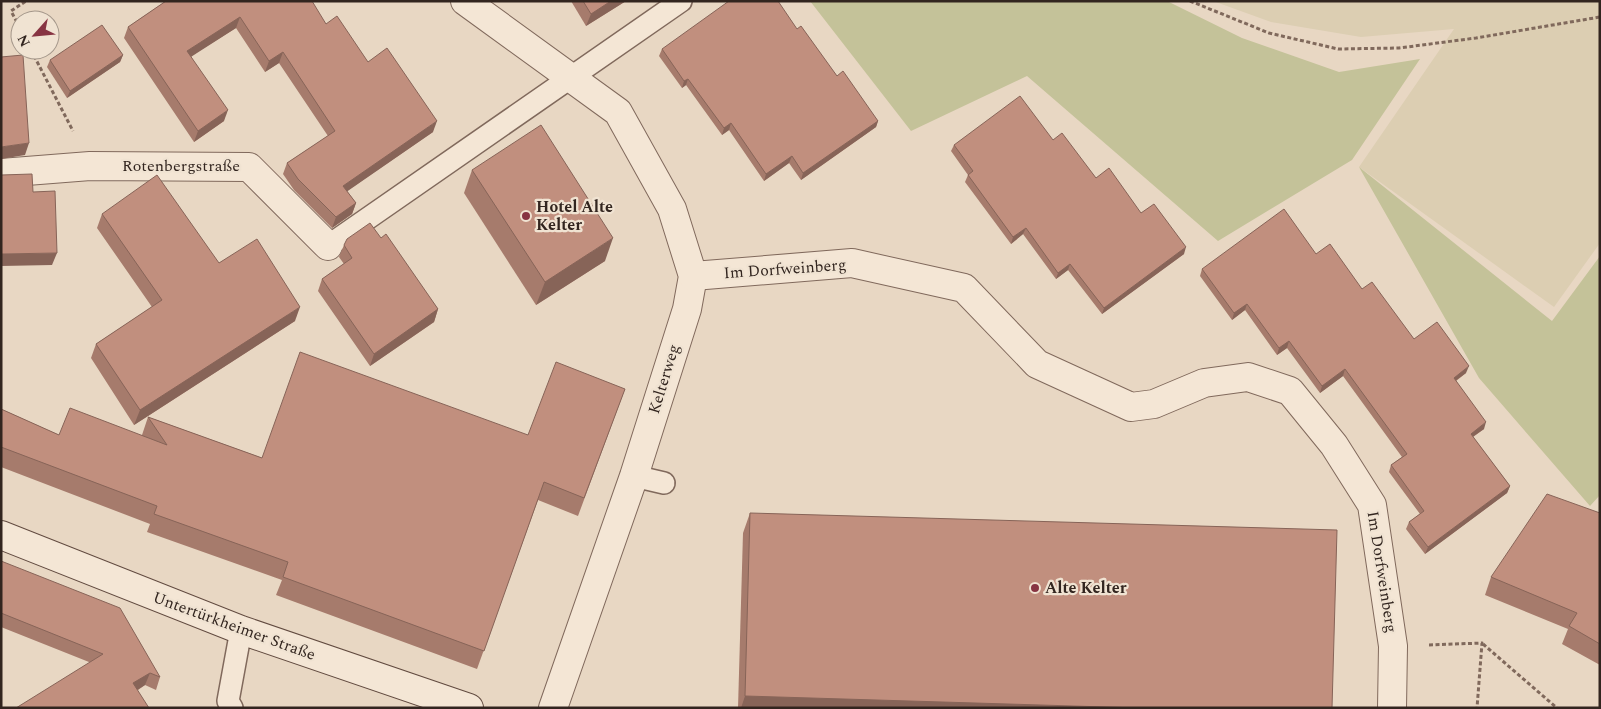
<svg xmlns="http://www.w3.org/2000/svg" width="1601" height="709" font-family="Spectral,serif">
	<rect width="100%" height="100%" fill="#e8d7c3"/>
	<path fill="#dcceb2" d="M1213,1H1600V243L1554,307L1359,167L1454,29L1361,37L1271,22Z"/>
	<g fill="#c4c299">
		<path d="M810,1H1167L1242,38L1339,72L1420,59L1352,160L1218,241L1027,76L911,131Z"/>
		<path d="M1359,167L1552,321L1600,256V495L1590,506L1479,378Z"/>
	</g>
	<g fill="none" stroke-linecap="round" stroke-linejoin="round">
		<defs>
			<g id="lane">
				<path d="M328,246L681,1"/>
				<path d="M634,476L664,483"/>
				<path d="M232,708L228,701L241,630"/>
			</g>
			<g id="street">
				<path d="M465,1L618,112L672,209L693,276L687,309L634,476L553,708"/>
				<path d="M1,173L90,166L249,167L328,246"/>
				<path d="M693,276L852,263L964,288L1037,364L1131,407L1154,404L1204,383L1248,377L1290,391L1334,445L1372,505L1393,646L1392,708"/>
			</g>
			<path id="secondary" d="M1,535L241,630L469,708"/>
		</defs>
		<use href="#lane" stroke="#80695c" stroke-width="24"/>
		<use href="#street" stroke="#80695c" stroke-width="30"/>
		<use href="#secondary" stroke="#624b40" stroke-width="30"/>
		<g stroke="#80695c" stroke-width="3" stroke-dasharray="4 2.5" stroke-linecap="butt">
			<path d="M1190,1L1269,33L1338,49L1399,48L1476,38L1600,17"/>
			<path d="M20,28L11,11L26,1"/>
			<path d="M31,50L73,131"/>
			<path d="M1483,644L1557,708"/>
			<path d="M1429,645L1482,643L1477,708"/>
		</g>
		<use href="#lane" stroke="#f4e6d5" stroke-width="21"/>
		<use href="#street" stroke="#f4e6d5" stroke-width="28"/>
		<use href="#secondary" stroke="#f4e6d5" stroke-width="28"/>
	</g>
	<g fill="#a67b6c">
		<path d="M166,1L326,24L368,62L433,132L347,191L356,203L352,214L332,228L294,190L283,174L287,163L328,136L279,63L265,72L236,28L191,56L224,121L194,142L124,38L128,27Z"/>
		<path d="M571,1H626L586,26Z"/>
		<path d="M797,29L837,76L878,121L876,127L801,180L789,163L764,181L729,130L722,135L686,85L682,88L659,56L662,49Z"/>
		<path d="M123,55L120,62L67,98L47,67L50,60Z"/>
		<path d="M1053,140L1096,178L1141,213L1184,254L1102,314L1068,270L1056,279L1023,234L1011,244L965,182L968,175L951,151L954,145Z"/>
		<path d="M472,170L605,261L536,305L464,193Z"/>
		<path d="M102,214L219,263L295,321L134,425L91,358L96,344L152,307L97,228Z"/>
		<path d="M381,238L438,309L434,322L370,366L318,291L322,279L344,264L339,257L344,245Z"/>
		<path d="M1316,254L1362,289L1414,339L1466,373L1456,381L1484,429L1473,437L1510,486L1507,493L1425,554L1406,529L1409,522L1420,514L1389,472L1391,465L1402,457L1343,376L1320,393L1287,348L1277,355L1245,310L1232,320L1200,276L1202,269Z"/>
		<path d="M625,389L578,516L538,500L477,669L276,595L282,580L147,532L150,524L1,467V409L59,435H142L148,417L262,458L528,435Z"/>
		<path d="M750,513L1332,708H738L743,533Z"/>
		<path d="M1600,513V665L1562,644L1568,629L1485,595L1491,577Z"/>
		<path d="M1,561L160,677L156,690L145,685L138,690L89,662L1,627Z"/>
	</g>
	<g fill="#876458">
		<path d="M611,1H626L586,26L591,14Z"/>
		<path d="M240,17L236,28L183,62L187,51Z"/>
		<path d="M283,52L279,63L265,72L269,61Z"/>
		<path d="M123,55L120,62L67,98L70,91Z"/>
		<path d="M688,79L686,85L682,88L684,81Z"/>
		<path d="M228,110L224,121L194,142L198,131Z"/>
		<path d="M437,121L433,132L339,197L343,186Z"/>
		<path d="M878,121L876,127L801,180L803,173Z"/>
		<path d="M731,123L729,130L722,135L724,128Z"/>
		<path d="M29,143L25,155L1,159V147Z"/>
		<path d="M792,156L789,163L764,181L766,174Z"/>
		<path d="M356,203L352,214L332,228L336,217Z"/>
		<path d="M1026,228L1023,234L1011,244L1013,237Z"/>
		<path d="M613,238L605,261L536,305L545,282Z"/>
		<path d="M1186,247L1184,254L1102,314L1104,308Z"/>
		<path d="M57,253L52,265L1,266V254Z"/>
		<path d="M1070,264L1068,270L1056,279L1058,273Z"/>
		<path d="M1247,304L1245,310L1232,320L1234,313Z"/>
		<path d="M300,307L295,321L134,425L140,410Z"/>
		<path d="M438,309L434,322L370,366L374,354Z"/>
		<path d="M1289,341L1287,348L1277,355L1279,348Z"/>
		<path d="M1469,366L1466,373L1451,384L1454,378Z"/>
		<path d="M1345,369L1343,376L1320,393L1322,386Z"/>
		<path d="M1486,422L1484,429L1468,440L1471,434Z"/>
		<path d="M1510,486L1507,493L1425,554L1428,547Z"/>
		<path d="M150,673L145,685L129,695L133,683Z"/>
		<path d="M745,696L1139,708H741Z"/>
	</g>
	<g fill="#c18f7e" stroke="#876458">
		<path d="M166,1H312L326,24L337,16L368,62L387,48L437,121L343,186L356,203L336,217L298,179L287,163L335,131L283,52L269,61L240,17L187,51L228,110L198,131L128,27Z"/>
		<path d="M583,1H611L591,14Z"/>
		<path d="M729,1H778L797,29L801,26L837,76L843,71L878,121L803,173L792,156L766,174L731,123L724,128L688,79L684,81L662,49Z"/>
		<path d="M102,25L123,55L70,91L50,60Z"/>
		<path d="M23,55L29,143L1,147V57Z"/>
		<path d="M1020,96L1053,140L1062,133L1096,178L1109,168L1141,213L1154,204L1186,247L1104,308L1070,264L1058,273L1026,228L1013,237L968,175L973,171L954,145Z"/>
		<path d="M541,125L613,238L545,282L472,170Z"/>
		<path d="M32,174L33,192L55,191L57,253L1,254V175Z"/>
		<path d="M157,175L219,263L257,239L300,307L140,410L96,344L162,300L102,214Z"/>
		<path d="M1284,209L1316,254L1330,244L1362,289L1372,282L1414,339L1437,322L1469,366L1454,378L1486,422L1471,434L1510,486L1428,547L1409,522L1424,511L1391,465L1407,454L1345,369L1322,386L1289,341L1279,348L1247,304L1234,313L1202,269Z"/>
		<path d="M370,223L381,238L386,234L438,309L374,354L322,279L352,258L344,245L347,239Z"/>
		<path d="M300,352L528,435L556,362L625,389L584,498L544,482L484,651L283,577L288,562L154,514L157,506L1,447V409L59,435L70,408L167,445L148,417L262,458Z"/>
		<path d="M1547,494L1600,513V644L1569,626L1577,613L1491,577Z"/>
		<path d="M750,513L1337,530L1332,708H1139L745,696Z"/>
		<path d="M1,561L120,608L160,677L150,673L133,683L149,708H16L103,654L1,613Z"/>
	</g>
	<g fill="#873442" stroke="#f0e3d2" stroke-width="2">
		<circle cx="526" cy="216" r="5"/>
		<circle cx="1035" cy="588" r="5"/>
	</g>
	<g text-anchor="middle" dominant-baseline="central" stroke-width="4.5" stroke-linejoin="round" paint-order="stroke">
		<g font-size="16" fill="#32251f" stroke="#f0e3d2">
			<text x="181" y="166">Rotenbergstraße</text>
			<text transform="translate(785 269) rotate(-4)">Im Dorfweinberg</text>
			<text transform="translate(664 379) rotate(-73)">Kelterweg</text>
			<text transform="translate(1382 572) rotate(81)">Im Dorfweinberg</text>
			<text transform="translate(234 626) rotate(20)">Untertürkheimer Straße</text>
		</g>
		<g font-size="16" font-weight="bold" fill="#32251f" stroke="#f0e3d2" text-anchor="start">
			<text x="536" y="207">Hotel Alte<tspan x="536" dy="18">Kelter</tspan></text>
			<text x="1045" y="588">Alte Kelter</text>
		</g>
	</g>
	<rect width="1601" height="709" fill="none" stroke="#32251f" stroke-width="5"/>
	<g transform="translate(35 35) rotate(243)"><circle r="24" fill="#f0e3d2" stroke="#a4978a"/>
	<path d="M0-4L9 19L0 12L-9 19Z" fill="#873442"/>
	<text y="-8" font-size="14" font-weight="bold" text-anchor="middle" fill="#32251f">N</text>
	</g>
</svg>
